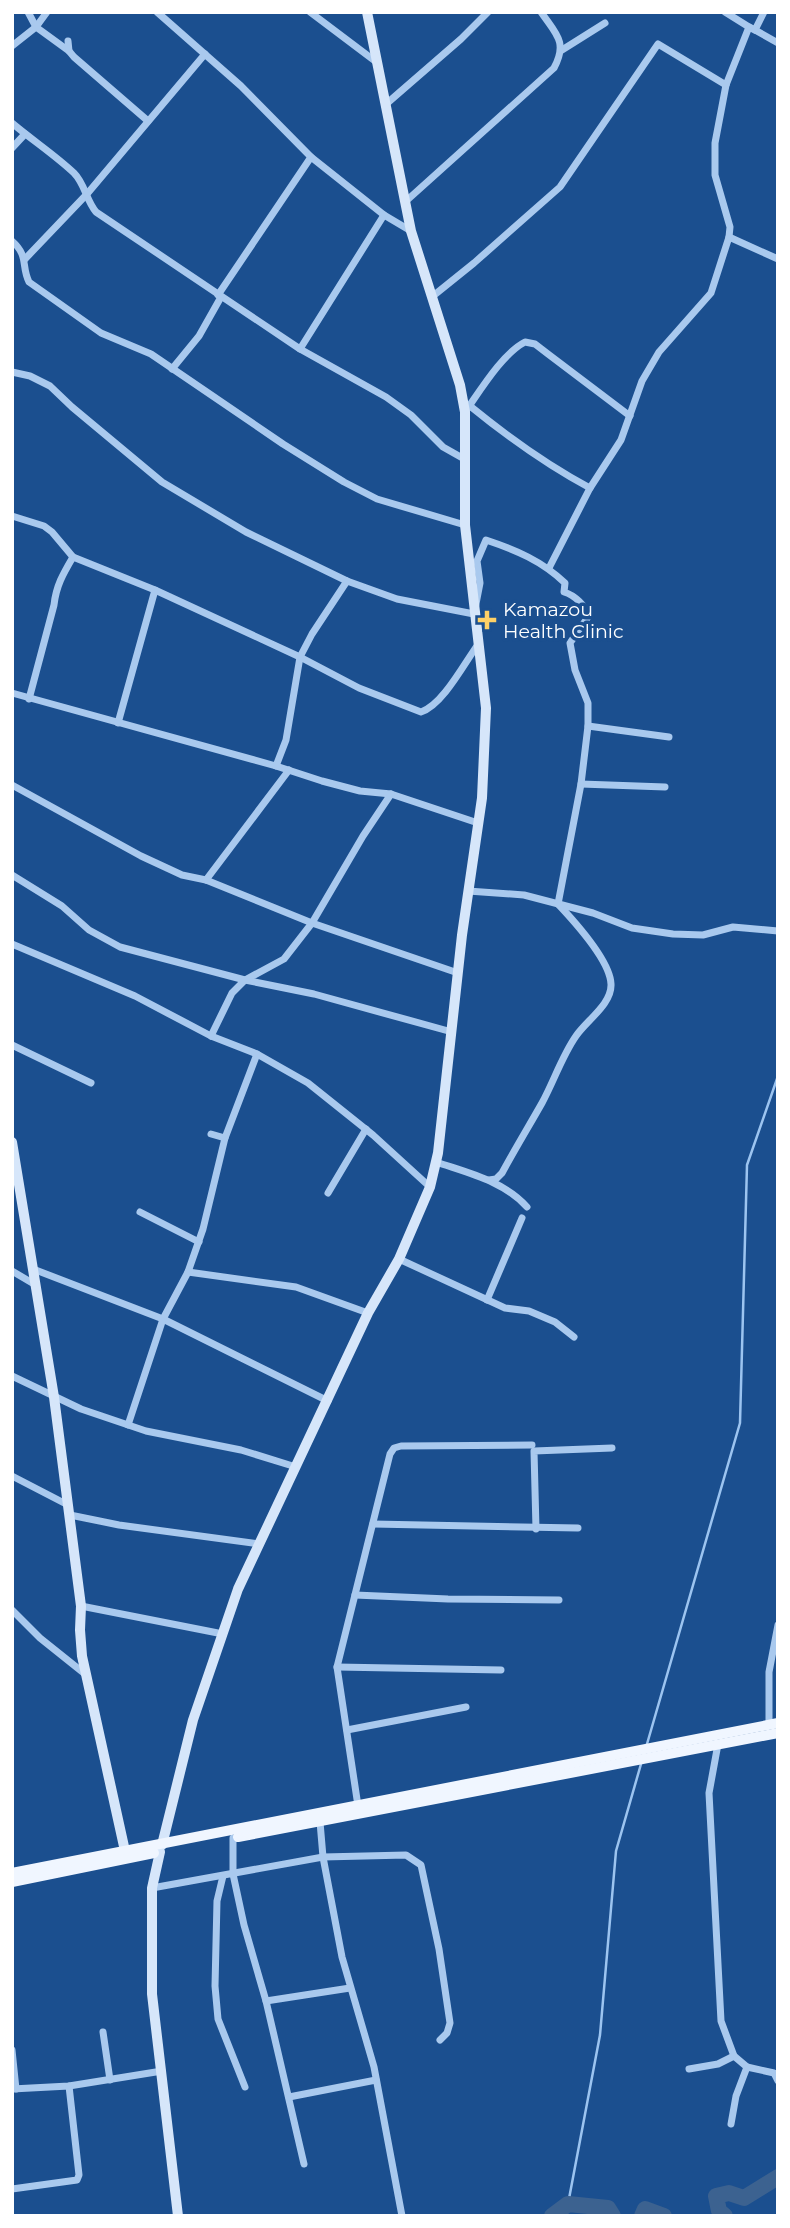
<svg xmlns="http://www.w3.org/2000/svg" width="790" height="2228" font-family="Montserrat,sans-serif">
	<rect width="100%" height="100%" fill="#1b4f8f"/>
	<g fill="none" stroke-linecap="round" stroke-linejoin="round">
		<g stroke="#9cc4f0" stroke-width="2.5">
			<path d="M647,1744L740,1423L747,1165L778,1076"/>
			<path d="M568,2204L600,2035L616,1851L641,1764"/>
		</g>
		<g stroke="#3c6290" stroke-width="16">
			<path d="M552,2216L568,2204L608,2208L613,2216"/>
			<path d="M642,2216L645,2209L664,2216"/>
			<path d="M725,2216L719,2211L716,2196L729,2193L744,2198L778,2177"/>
		</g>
		<g stroke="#a9c9ee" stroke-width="7">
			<path d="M28,12L36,27L69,51"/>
			<path d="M157,12L241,86L311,157L384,215L411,231"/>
			<path d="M310,12L375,61"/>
			<path d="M725,12L749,27"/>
			<path d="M755,30L778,43"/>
			<path d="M68,41L69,51L74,57L148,121"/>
			<path d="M12,46L36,27L47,12"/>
			<path d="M562,50L605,23"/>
			<path d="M385,105L461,39L488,12"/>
			<path d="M12,123C32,140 55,155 74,173C85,184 86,200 96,212L300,349L386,397L411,415L443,447L466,460"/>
			<path d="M12,148L25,134"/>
			<path d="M405,202L554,68C568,42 556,34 541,12"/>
			<path d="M729,237L778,259"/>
			<path d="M12,241C29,256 21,266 29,282L101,333L151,354L283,444L344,482L377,499L465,525"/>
			<path d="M25,259L87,194L205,54"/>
			<path d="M218,295L311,157"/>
			<path d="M433,296L474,263L560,187L658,44L726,85"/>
			<path d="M300,349L384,215"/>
			<path d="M172,369L199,336L221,297"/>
			<path d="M12,372L30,376L50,386L72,407L162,482L246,532L347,581L397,599L474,614L480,583L477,561L486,540C516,550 542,561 565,583L564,592C574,595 587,606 588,617L570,643L575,670L588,703V726L581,784L558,904C574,921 610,960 611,984C612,1004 587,1020 576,1036C562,1056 554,1081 542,1103C529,1126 515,1149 502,1173L496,1179L489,1180"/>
			<path d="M470,406C508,437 547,465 590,488"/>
			<path d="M465,412C480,391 502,354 525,342L535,344L548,354L630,416"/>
			<path d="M12,516L44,526L52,532L73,557L155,590L300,657L359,688L421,712C443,705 465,662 479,643"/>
			<path d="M549,568L590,488L621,440L642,381L659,352L711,293L729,237L730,227L715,175V143L726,85L749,27L755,30L764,12"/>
			<path d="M12,693L276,766L322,781L360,791L391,794L478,823"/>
			<path d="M29,699L54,605C56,586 63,574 73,557"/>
			<path d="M118,723L155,590"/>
			<path d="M588,726L669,737"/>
			<path d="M276,766L286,740L300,657L312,634L347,581"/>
			<path d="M581,784L665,787"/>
			<path d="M12,785L141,856L182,875L206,880L312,923L458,973"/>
			<path d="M12,875L62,906L89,930L120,947L245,980L314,994L452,1032"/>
			<path d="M206,880L289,770"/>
			<path d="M468,891L524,895L593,913L632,928L673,934L703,935L733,927L778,931"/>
			<path d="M12,944L135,996L211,1036L257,1054L308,1083L373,1135L430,1187"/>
			<path d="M211,1036L232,993L245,980L284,959L312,923L363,836L391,794"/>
			<path d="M12,1045L91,1083"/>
			<path d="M211,1134L225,1138"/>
			<path d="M436,1162C468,1173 504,1181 527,1207"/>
			<path d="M328,1193L366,1129"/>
			<path d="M140,1212L199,1242"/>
			<path d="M399,1259L505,1308L529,1311L555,1322L574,1337"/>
			<path d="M33,1269L163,1319L328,1401"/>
			<path d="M12,1271L34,1284"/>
			<path d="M188,1272L296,1287L368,1313"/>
			<path d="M487,1300L522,1218"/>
			<path d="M12,1376L81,1409L146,1431L241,1450L296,1467"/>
			<path d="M128,1425L163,1319L188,1272L203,1229L225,1138L257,1054"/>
			<path d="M12,1476L68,1505"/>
			<path d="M70,1515L119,1525L260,1544"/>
			<path d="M373,1524L578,1528"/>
			<path d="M536,1529L534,1451L612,1448"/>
			<path d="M355,1595L448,1599L559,1600"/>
			<path d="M81,1606L223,1634"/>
			<path d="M12,1610L40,1638L85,1674"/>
			<path d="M337,1667L501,1670"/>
			<path d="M769,1724V1672L778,1625"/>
			<path d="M347,1730L466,1707"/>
			<path d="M718,1744L709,1793L721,2021L734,2056L747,2067L736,2096L731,2124"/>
			<path d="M358,1806L337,1667L390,1454L394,1448L401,1446L532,1445"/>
			<path d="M320,1822L323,1857L342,1957L374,2067L402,2216"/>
			<path d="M233,1838V1874L244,1925L266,2001L304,2164"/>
			<path d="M223,1876L217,1901L215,1986L218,2019L245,2087"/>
			<path d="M152,1888L323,1857L406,1855L421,1865L439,1949L450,2023L447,2033L440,2040"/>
			<path d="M266,2001L350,1988"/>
			<path d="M103,2032L110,2080"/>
			<path d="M12,2050L16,2089"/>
			<path d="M747,2067L774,2073L778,2081"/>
			<path d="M689,2069L718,2064L734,2056"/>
			<path d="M12,2089L69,2086L162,2071"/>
			<path d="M289,2097L376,2080"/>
			<path d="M12,2189L77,2180L79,2175L69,2086"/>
		</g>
		<g stroke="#d6e6fa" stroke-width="10">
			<path d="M12,1142L54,1397L81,1606L80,1630L82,1656L125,1851"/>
			<path d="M162,1845L193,1720L238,1589L368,1313L399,1259L430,1187L438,1153L462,935L482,798L486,708L465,525V412L460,385L411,231L367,12"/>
			<path d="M160,1852L152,1888V1994L178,2216"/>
		</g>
		<g stroke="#f0f6ff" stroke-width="10">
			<path d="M238,1837L778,1733"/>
			<path d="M12,1873L778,1723"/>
			<path d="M12,1882L154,1853"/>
		</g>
	</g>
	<path fill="#ffd166" stroke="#1b4f8f" stroke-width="2.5" d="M483.5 609.5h7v7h7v7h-7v7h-7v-7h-7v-7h7z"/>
	<g text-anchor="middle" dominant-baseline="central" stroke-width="7" stroke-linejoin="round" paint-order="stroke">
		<g font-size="19" fill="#fff" stroke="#1b4f8f" text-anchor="start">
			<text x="503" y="609">Kamazou<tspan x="503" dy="22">Health Clinic</tspan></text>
		</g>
	</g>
	<rect width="790" height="2228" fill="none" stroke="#ffffff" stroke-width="28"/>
</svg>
